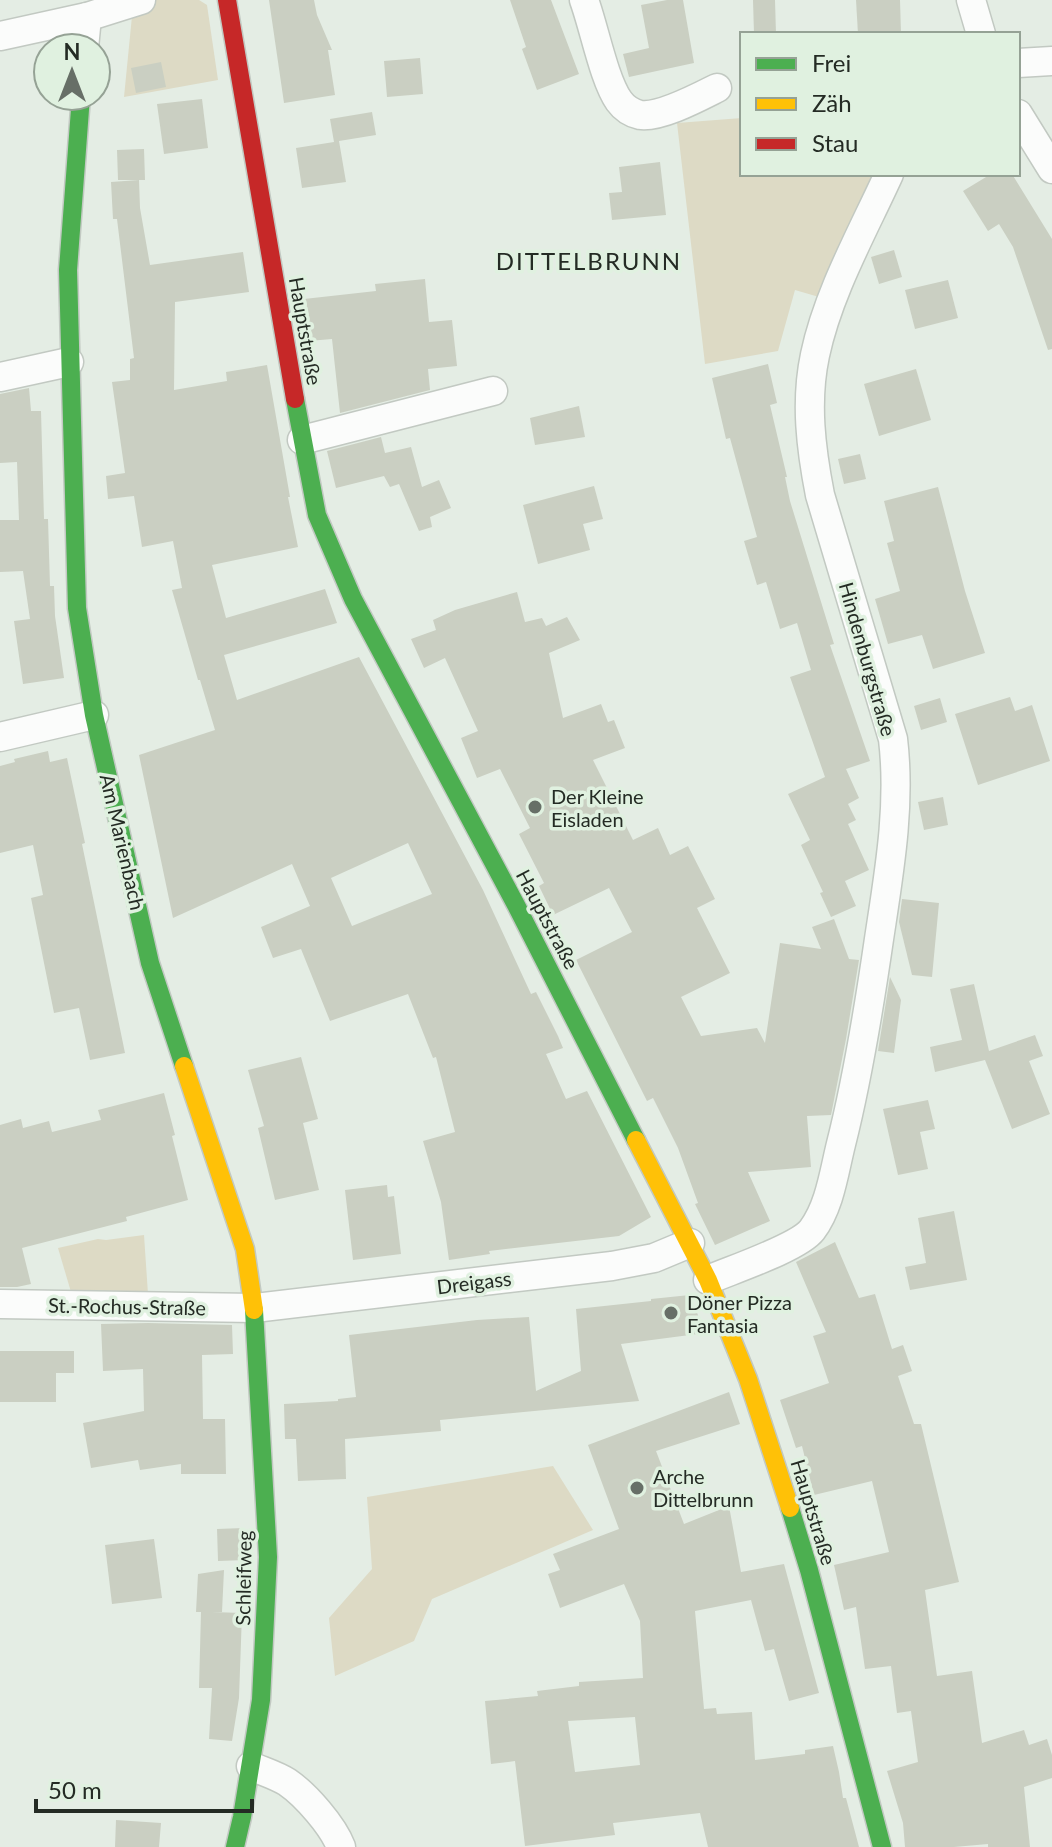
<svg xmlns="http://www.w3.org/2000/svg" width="1052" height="1847" font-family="Lato,sans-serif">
	<rect width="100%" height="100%" fill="#e4ede4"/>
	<g fill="#dddac5">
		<path d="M156,0H199L207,5L218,80L124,97L133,6Z"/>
		<path d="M742,118V174H874L819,297L795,290L778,351L705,364L677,123Z"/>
		<path d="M144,1235L148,1294L71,1292L58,1248L98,1239L106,1240Z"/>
		<path d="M553,1466L593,1530L432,1599L414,1641L335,1676L329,1618L372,1569L367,1497Z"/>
	</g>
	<g fill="#cacfc2" fill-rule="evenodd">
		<path d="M269,0H314L317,15L332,50H328L335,95L284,103Z"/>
		<path d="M510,0H551L579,74L537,90L522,49L526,47Z"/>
		<path d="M667,0H683L694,63L629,77L623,54L649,48L641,5Z"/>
		<path d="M753,0H775L776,34H754Z"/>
		<path d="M856,0H900L901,34H858Z"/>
		<path d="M420,58L423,94L387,97L384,61Z"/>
		<path d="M161,62L166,87L136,93L131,68Z"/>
		<path d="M202,99L208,148L164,154L157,104Z"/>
		<path d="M372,112L376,135L339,141L346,182L302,188L296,148L334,142L330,119Z"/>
		<path d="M144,149L145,180H139L140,208L150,265L243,252L249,292L175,302L174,390L227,381L226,372L267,365L290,497H288L298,547L212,565L226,618L325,589L337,623L224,655L237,700L359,657L483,890L531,994L536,992L558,1036L563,1048L546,1054L566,1099L587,1091L651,1217L619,1236L489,1251L490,1254L449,1260L441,1202L423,1141L455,1132L436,1057L433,1058L408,994L330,1021L301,949L273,958L261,927L310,906L292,864L173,918L139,755L215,730L200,680H198L172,590L182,588L173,541L142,547L134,496L108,499L106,476L125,473L112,382L130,380V359L134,358L117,219H113L111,182L139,180H118L117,150ZM408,843L432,894L352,926L331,878Z"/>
		<path d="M660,162L666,215L612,220L609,193L622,192L619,167Z"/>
		<path d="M991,174H1012L1052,239V349L1048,350L1013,247L999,224L988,231L963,191Z"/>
		<path d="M894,250L902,277L879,284L871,257Z"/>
		<path d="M425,279L429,322L452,320L457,366L428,369L430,390L340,413L332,339L309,341L304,299L376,291L375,284Z"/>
		<path d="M948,280L958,318L915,329L905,290Z"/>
		<path d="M768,364L777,403L770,405L787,477H785L790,501L834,644L830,645L870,761L846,769L859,798L848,804L856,820L848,824L869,870L845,881L856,906L831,917L820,893L823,892L801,845L810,840L788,794L825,777L790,677L811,670L797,623L780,629L766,582L757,585L744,541L757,537L730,438L726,439L712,378Z"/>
		<path d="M916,369L931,420L879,436L864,384Z"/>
		<path d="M29,388L31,411H41L44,519H48L50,586H54L55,616L64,678L23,684L14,621L30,619L23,571L0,572V520H19L17,462L0,463V394Z"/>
		<path d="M579,406L585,437L535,445L530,418Z"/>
		<path d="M381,437L385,453L411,447L422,487L439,480L451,508L430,517L432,527L419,531L399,484L390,487L384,476L336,488L327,451Z"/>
		<path d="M860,454L866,479L844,484L838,459Z"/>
		<path d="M594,486L603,519L583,524L590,550L538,564L523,505Z"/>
		<path d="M938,487L965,591L985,653L933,669L922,635L888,644L875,599L900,591L887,543L894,541L884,501Z"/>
		<path d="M517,592L525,622L542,618L546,626L567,617L580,640L549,653L563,718L601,704L608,722L614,720L625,748L593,760L633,840L658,828L670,855L688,846L715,899L697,908L730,973L681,997L701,1036L757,1028L765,1043L780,943L821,949L812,927L834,919L849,959L859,960L846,1039L831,1115L807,1116L811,1167L748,1172L770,1221L715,1245L695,1204L698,1203L678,1148L653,1098L647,1101L576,960L632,932L609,888L553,915L539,886L544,883L519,834L530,828L500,769L477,778L461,738L478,731L445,658L424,668L411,639L436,630L433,620L455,610Z"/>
		<path d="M1010,697L1015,711L1032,705L1050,761L978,785L955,714Z"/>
		<path d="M940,698L947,722L921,730L914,706Z"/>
		<path d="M48,751L50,762L67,758L85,843L82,844L125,1053L90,1060L79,1008L54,1013L31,898L43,895L33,845L0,853V766L15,762L14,759Z"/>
		<path d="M943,797L948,825L924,830L918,802Z"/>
		<path d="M902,899L939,903L932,977L912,975L899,922Z"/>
		<path d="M890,977L901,1000L894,1053L878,1051Z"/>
		<path d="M974,984L989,1051L1035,1035L1043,1056L1029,1061L1050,1114L1012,1129L985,1060L935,1072L930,1047L962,1040L950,989Z"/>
		<path d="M301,1057L318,1119L303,1123L319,1190L275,1200L258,1128L264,1126L248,1070Z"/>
		<path d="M164,1093L175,1135L172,1136L188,1200L126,1217L127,1221L22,1248L31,1284L17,1287H0V1125L21,1119L23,1128L49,1121L52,1132L101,1120L98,1110Z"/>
		<path d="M928,1100L935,1129L920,1132L928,1169L898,1175L883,1109Z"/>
		<path d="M387,1185L388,1197L394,1196L401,1254L353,1260L345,1190Z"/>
		<path d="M954,1211L967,1280L910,1290L905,1267L926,1263L918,1218Z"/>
		<path d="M835,1242L859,1298L875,1294L892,1349L903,1345L912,1371L898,1376L914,1424H921L959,1582L925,1590L937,1676L972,1671L982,1743L1024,1730L1029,1745L1047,1739L1052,1755V1778L1024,1787L1030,1847H988V1844L954,1847H905L903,1823L887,1771L918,1762L911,1711L897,1713L891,1666L865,1669L856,1607L844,1610L834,1565L889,1552L872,1481L814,1495L802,1446L796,1448L780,1400L829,1383L813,1336L826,1332L796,1262Z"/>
		<path d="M690,1295L705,1333L621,1344L639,1401L440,1420L441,1431L345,1439L346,1479L298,1481L296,1439H285L284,1404L338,1401V1399L356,1397L349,1335L477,1320L529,1317L536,1391L581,1371L576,1309L651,1301V1299Z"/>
		<path d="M148,1323L232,1325L233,1354L202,1355L203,1419H225L226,1474H181V1464L140,1470L138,1460L91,1468L83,1423L144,1411L143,1369L103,1371L101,1324Z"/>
		<path d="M0,1351H74V1373H56V1402H0Z"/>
		<path d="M729,1392L740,1424L656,1451L684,1524L729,1506L741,1572L784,1564L819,1693L789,1701L774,1649L765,1651L751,1600L695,1611L704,1709L716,1708L717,1714L752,1712L755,1760L805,1754V1750L833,1746L839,1772L843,1798H846L859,1847H708L700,1813L613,1823L615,1835L525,1846L515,1761L491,1764L485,1701L538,1696L537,1691L579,1686V1682L643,1678L640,1621L624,1584L560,1608L548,1574L560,1570L553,1554L619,1529L588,1445ZM635,1717L640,1765L575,1772L568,1721Z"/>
		<path d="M244,1528L246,1560L218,1561L217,1529Z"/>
		<path d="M154,1539L162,1598L112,1604L105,1545Z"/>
		<path d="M224,1570L222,1612H212L242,1613L239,1698L232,1741L209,1739L212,1688H199L201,1612H196L198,1574Z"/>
		<path d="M116,1820L161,1823L159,1847H115Z"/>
	</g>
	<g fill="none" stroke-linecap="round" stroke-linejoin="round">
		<defs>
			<g id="street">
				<path d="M584,0C594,27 604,80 619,101C624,108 632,113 640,115C660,118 699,97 717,88"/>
				<path d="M971,0L981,34"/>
				<path d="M0,36L87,17L141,0"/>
				<path d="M84,48L87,17"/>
				<path d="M1018,63L1052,61"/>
				<path d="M1018,114L1052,169"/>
				<path d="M0,377L69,362"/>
				<path d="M302,440L493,391"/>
				<path d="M0,737L94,715"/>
				<path d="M708,1280C731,1270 798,1248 812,1230C830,1206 834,1172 841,1144C858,1077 869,1008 879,939C889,873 901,806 893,739L820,495C811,449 805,402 815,355C828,293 863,231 889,174"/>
				<path d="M0,1304L254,1308L612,1266L654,1258L690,1243"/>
				<path d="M251,1766C262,1771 276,1775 287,1782C306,1795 333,1826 341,1847"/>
			</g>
			<g id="fast">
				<path d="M81,96L68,270L77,608L94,715L150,963L184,1066"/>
				<path d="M295,399L317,515L353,599L516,905L636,1140"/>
				<path d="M790,1508L809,1570L882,1847"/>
				<path d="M235,1847L242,1817L261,1700L268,1557L254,1310"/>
			</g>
			<g id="slow">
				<path d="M184,1066L245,1249L254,1310"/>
				<path d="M636,1140L708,1280L748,1379L790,1508"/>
			</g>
			<path id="jam" d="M227,0L295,399"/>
		</defs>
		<use href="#street" stroke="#c2c9c2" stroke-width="31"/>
		<use href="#fast" stroke="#c2c9c2" stroke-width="21"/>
		<use href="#slow" stroke="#c2c9c2" stroke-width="21"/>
		<use href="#jam" stroke="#c2c9c2" stroke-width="21"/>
		<use href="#street" stroke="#fbfcfb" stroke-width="28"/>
		<use href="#fast" stroke="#4caf50" stroke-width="18"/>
		<use href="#slow" stroke="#ffc107" stroke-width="18"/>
		<use href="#jam" stroke="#c62828" stroke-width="18"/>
	</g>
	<g fill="#676f67" stroke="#e0f1e0" stroke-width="3">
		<circle cx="535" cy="807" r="8"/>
		<circle cx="671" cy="1313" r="8"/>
		<circle cx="637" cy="1488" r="8"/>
	</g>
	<g text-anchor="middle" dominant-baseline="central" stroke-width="7" stroke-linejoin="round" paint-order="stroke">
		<g font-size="20" fill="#242b24" stroke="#e0f1e0">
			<text transform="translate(306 331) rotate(80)">Hauptstraße</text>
			<text transform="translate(868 659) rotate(74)">Hindenburgstraße</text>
			<text transform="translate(123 842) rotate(77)">Am Marienbach</text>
			<text transform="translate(548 919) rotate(62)">Hauptstraße</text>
			<text transform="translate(474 1282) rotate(-7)">Dreigass</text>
			<text transform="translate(127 1306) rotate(1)">St.-Rochus-Straße</text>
			<text transform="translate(814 1512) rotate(73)">Hauptstraße</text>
			<text transform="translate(243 1578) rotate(-89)">Schleifweg</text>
		</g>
		<g font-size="20" fill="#242b24" stroke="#e0f1e0" text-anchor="start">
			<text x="551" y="796">Der Kleine<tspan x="551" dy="23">Eisladen</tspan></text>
			<text x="687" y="1302">Döner Pizza<tspan x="687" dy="23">Fantasia</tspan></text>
			<text x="653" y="1476">Arche<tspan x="653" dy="23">Dittelbrunn</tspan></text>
		</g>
		<g font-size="24" letter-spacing="2" fill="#242b24" stroke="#e0f1e0">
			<text x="589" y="260">DITTELBRUNN</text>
		</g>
	</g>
	<rect x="740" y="32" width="280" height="144" fill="#e0f1e0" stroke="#95a295" stroke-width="2"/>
	<rect x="756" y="58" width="40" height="12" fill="#4caf50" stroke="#95a295" stroke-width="2"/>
	<text x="812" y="72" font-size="24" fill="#242b24">Frei</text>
	<rect x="756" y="98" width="40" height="12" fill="#ffc107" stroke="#95a295" stroke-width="2"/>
	<text x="812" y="112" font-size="24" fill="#242b24">Zäh</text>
	<rect x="756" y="138" width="40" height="12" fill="#c62828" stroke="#95a295" stroke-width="2"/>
	<text x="812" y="152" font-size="24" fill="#242b24">Stau</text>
	<g transform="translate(72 72)"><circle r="38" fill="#e0f1e0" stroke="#95a295" stroke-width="2"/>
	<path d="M0-6L14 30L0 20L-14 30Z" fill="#676f67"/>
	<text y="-12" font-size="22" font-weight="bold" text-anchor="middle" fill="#242b24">N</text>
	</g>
	<path d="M36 1799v12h216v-12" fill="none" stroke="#242b24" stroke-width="4"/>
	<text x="48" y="1799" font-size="24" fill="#242b24" stroke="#e0f1e0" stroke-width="6" paint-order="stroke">50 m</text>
</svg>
